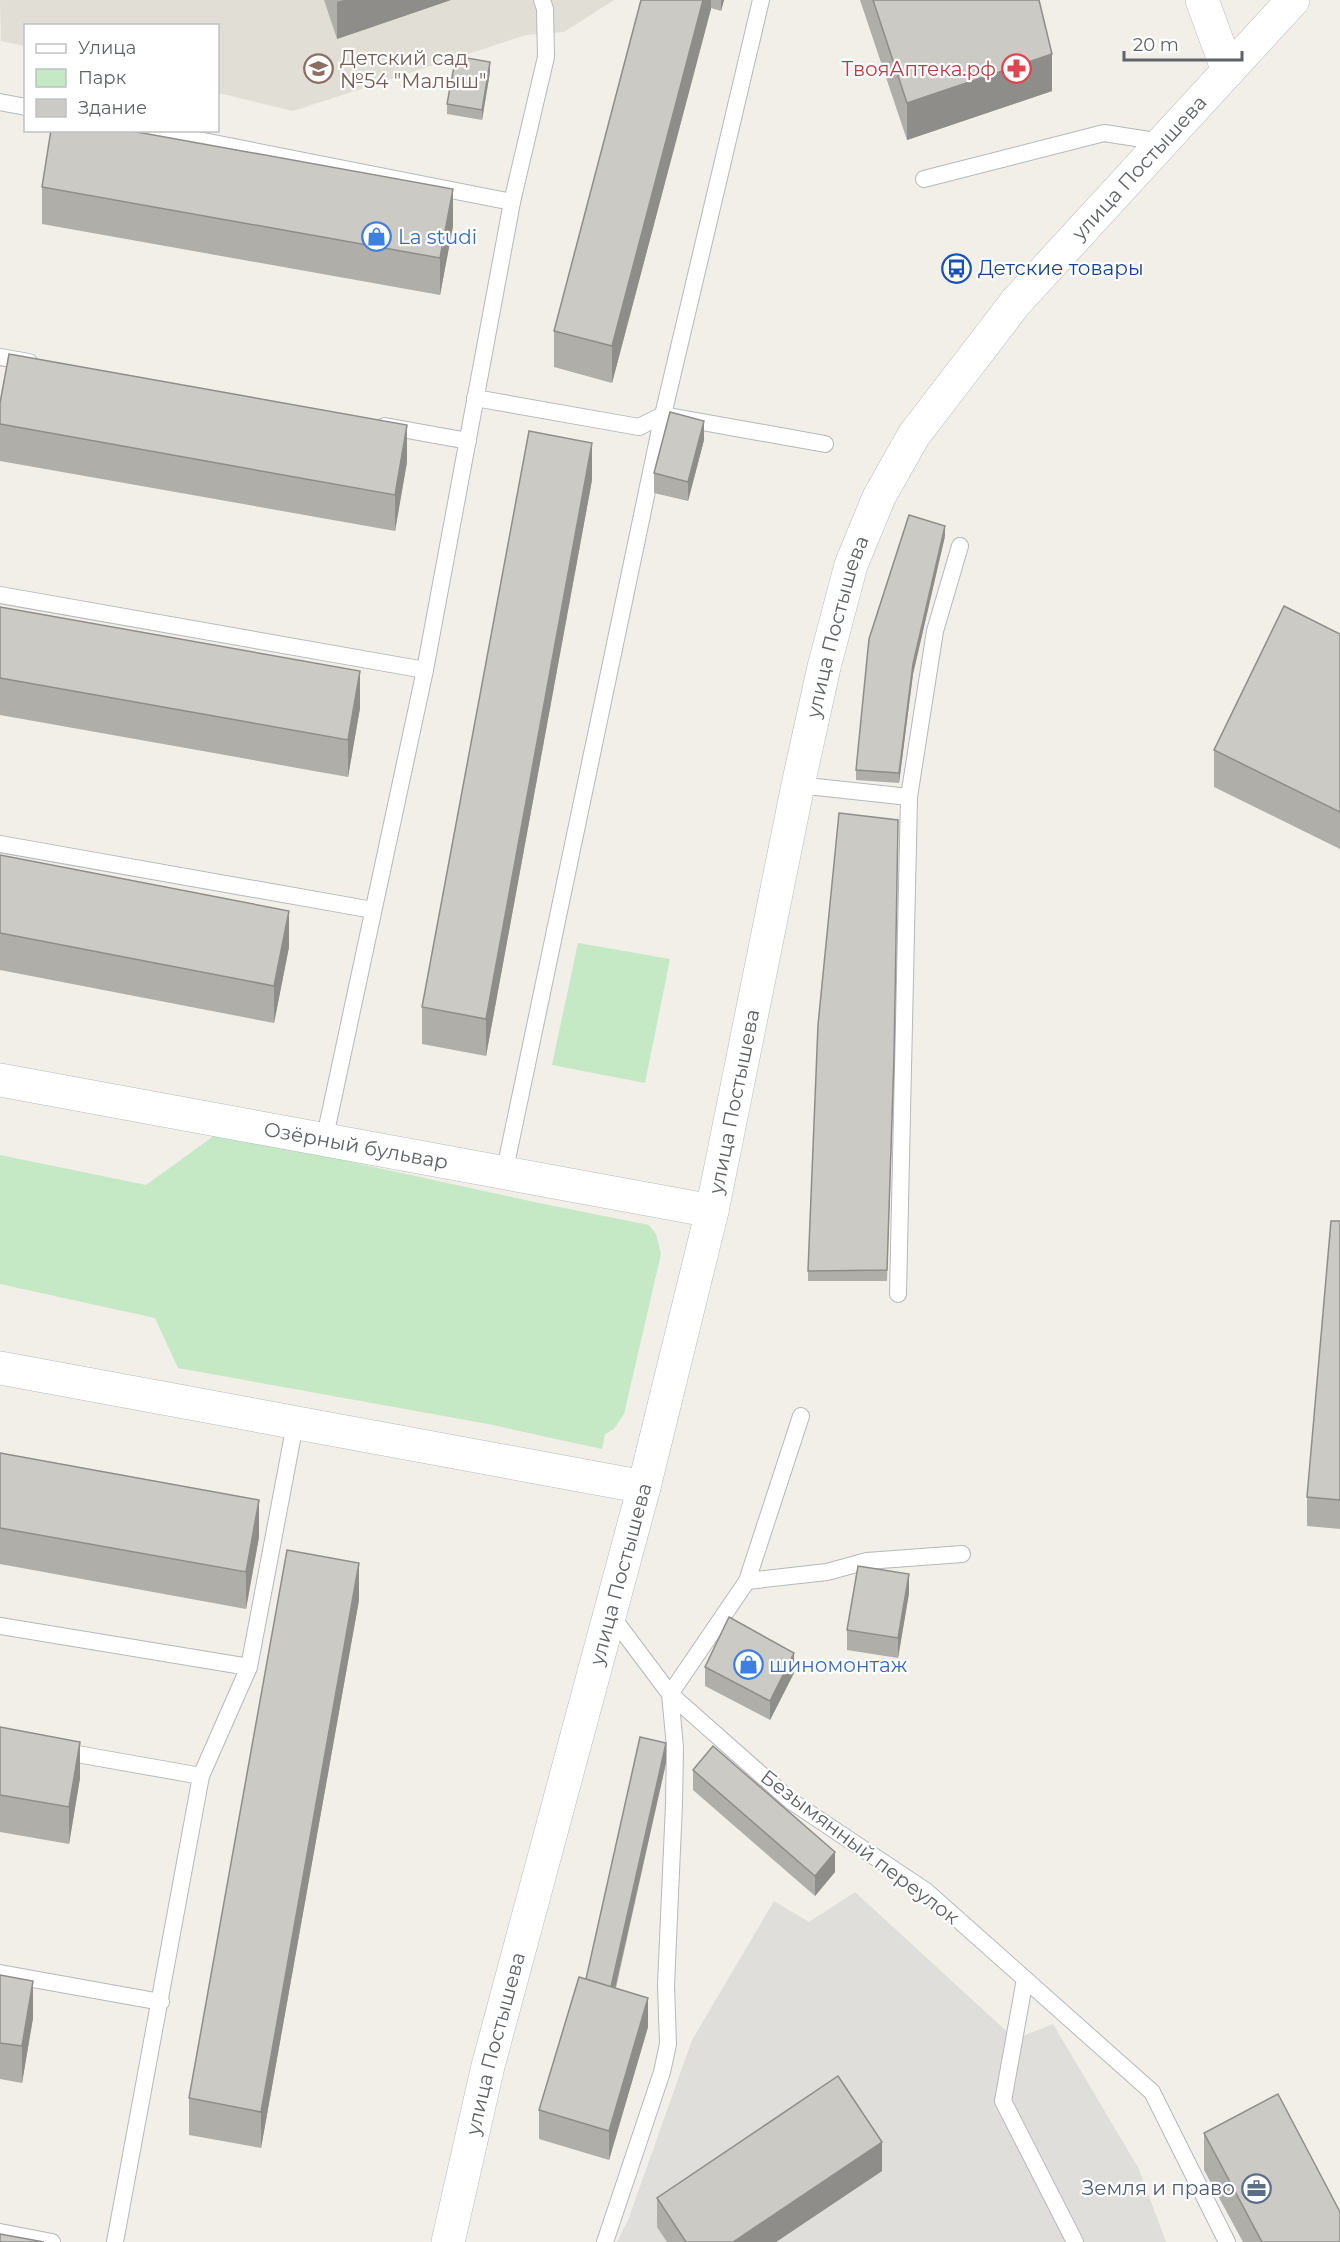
<svg xmlns="http://www.w3.org/2000/svg" width="1340" height="2242" font-family="Montserrat,sans-serif">
	<rect width="100%" height="100%" fill="#f1efe8"/>
	<path fill="#e0deda" d="M855,1892L1015,2039L1053,2024L1139,2169L1166,2242H617L628,2220L692,2040L774,1901L809,1922Z"/>
	<path fill="#e1ded6" d="M0,0H614L564,32L526,35L293,111L218,93V26H26L25,46L1,41Z"/>
	<g fill="#c5e8c5">
		<path d="M578,943L670,959L645,1083L552,1065Z"/>
		<path d="M218,1133L534,1202L649,1225L656,1234L661,1254L624,1414L614,1429L605,1434L602,1449L488,1424L178,1368L155,1318L0,1284V1155L146,1185Z"/>
	</g>
	<g fill="none" stroke-linecap="round" stroke-linejoin="round">
		<defs>
			<g id="lane">
				<path d="M0,102L26,107"/>
				<path d="M147,130L512,202"/>
				<path d="M924,179L1104,133L1162,142"/>
				<path d="M0,357L29,362"/>
				<path d="M475,398L639,427L663,415L825,444"/>
				<path d="M385,426L468,441"/>
				<path d="M0,595L425,670"/>
				<path d="M798,785L909,797"/>
				<path d="M0,844L373,910"/>
				<path d="M324,1141L425,670L512,202L546,57L545,9L542,0"/>
				<path d="M504,1174L663,415L761,0"/>
				<path d="M898,1294L909,797L935,631L960,546"/>
				<path d="M747,1581L827,1572L867,1561L962,1554"/>
				<path d="M610,1614L670,1694L791,1801L926,1891L1152,2092L1227,2242"/>
				<path d="M0,1626L249,1667"/>
				<path d="M60,1751L201,1776"/>
				<path d="M0,1973L161,2002"/>
				<path d="M1025,1979L1003,2101L1075,2242"/>
				<path d="M0,2232L52,2242"/>
				<path d="M115,2242L201,1776L249,1667L295,1424"/>
				<path d="M605,2242L662,2072L668,2044L666,1985L674,1804L675,1747L670,1694L747,1581L801,1416"/>
			</g>
			<g id="secondary">
				<path d="M1202,0L1228,71"/>
				<path id="s1" d="M0,1080L712,1211"/>
				<path d="M0,1368L644,1487"/>
				<path id="s2" d="M448,2242L488,2066L644,1487L712,1211L798,785L824,667L851,565L879,497L914,435L1016,302L1293,0"/>
			</g>
		</defs>
		<use href="#lane" stroke="#b5b8bc" stroke-width="18"/>
		<use href="#secondary" stroke="#b6babf" stroke-width="34"/>
		<use href="#lane" stroke="#fff" stroke-width="16"/>
		<use href="#secondary" stroke="#fff" stroke-width="33"/>
	</g>
	<g fill="#afaea9">
		<path d="M324,0H451L337,39Z"/>
		<path d="M641,0H724L721,11L711,8L612,383L554,367V331Z"/>
		<path d="M860,0H1039L1052,91L907,140Z"/>
		<path d="M490,72L482,120L447,114V104Z"/>
		<path d="M42,187L453,226L440,295L42,224Z"/>
		<path d="M0,403L407,462L395,531L0,461Z"/>
		<path d="M704,440L688,501L654,493V473Z"/>
		<path d="M592,480L486,1056L422,1044V1007Z"/>
		<path d="M945,536L913,674L899,783L856,780V770Z"/>
		<path d="M0,607L360,708L348,777L0,715Z"/>
		<path d="M1340,634V849L1214,787V750Z"/>
		<path d="M0,855L289,947L274,1023L0,970Z"/>
		<path d="M894,1067L887,1281H808V1271Z"/>
		<path d="M1340,1221V1529L1307,1526V1497Z"/>
		<path d="M0,1453L259,1537L246,1609L0,1564Z"/>
		<path d="M909,1593L898,1658L847,1650V1630Z"/>
		<path d="M359,1600L261,2148L189,2135V2098Z"/>
		<path d="M705,1667L794,1673L770,1720L705,1686Z"/>
		<path d="M0,1727L80,1778L69,1844L0,1832Z"/>
		<path d="M666,1763L616,1988L648,2027L609,2160L539,2139V2110L586,1979Z"/>
		<path d="M693,1770L835,1872L815,1896L693,1790Z"/>
		<path d="M0,1975L33,2018L22,2083L0,2079Z"/>
		<path d="M1204,2133L1340,2242H1243L1204,2170Z"/>
		<path d="M882,2171L776,2242H667L657,2227V2198Z"/>
	</g>
	<g fill="#8f8d8a">
		<path d="M344,0H451L337,39V2Z"/>
		<path d="M703,0H711V9L612,383V346Z"/>
		<path d="M721,0H724L721,11Z"/>
		<path d="M1052,54V91L907,140V103Z"/>
		<path d="M490,62V72L482,120V110Z"/>
		<path d="M453,189V226L440,295V258Z"/>
		<path d="M704,421V440L688,501V482Z"/>
		<path d="M407,425V462L395,531V495Z"/>
		<path d="M592,443V480L486,1056V1019Z"/>
		<path d="M945,526V536L913,674L899,783V773L913,664Z"/>
		<path d="M360,671V708L348,777V740Z"/>
		<path d="M289,911V947L274,1023V986Z"/>
		<path d="M259,1500V1537L246,1609V1572Z"/>
		<path d="M359,1563V1600L261,2148V2112Z"/>
		<path d="M909,1574V1593L898,1658V1638Z"/>
		<path d="M794,1653V1673L770,1720V1701Z"/>
		<path d="M80,1742V1778L69,1844V1807Z"/>
		<path d="M666,1743V1763L609,2015V1996Z"/>
		<path d="M835,1852V1872L815,1896V1876Z"/>
		<path d="M33,1981V2018L22,2083V2046Z"/>
		<path d="M648,1998V2027L609,2160V2131Z"/>
		<path d="M882,2142V2171L776,2242H733Z"/>
	</g>
	<g fill="#cccac5" stroke="#8f8d8a" stroke-width="1.5">
		<path d="M641,0H703L612,346L554,331Z"/>
		<path d="M873,0H1039L1052,54L907,103Z"/>
		<path d="M456,56L490,62L482,110L447,104Z"/>
		<path d="M51,130H126L453,189L440,258L42,187Z"/>
		<path d="M9,354L407,425L395,495L0,424V403Z"/>
		<path d="M670,412L704,421L688,482L654,473Z"/>
		<path d="M529,431L592,443L486,1019L422,1007Z"/>
		<path d="M909,515L945,526L913,664L899,773L856,770L869,639Z"/>
		<path d="M1284,606L1340,634V812L1214,750Z"/>
		<path d="M0,607L360,671L348,740L0,678Z"/>
		<path d="M839,813L898,820L894,1057L887,1270L808,1271L818,1025Z"/>
		<path d="M0,855L289,911L274,986L0,933Z"/>
		<path d="M1331,1221H1340V1500L1307,1497Z"/>
		<path d="M0,1453L259,1500L246,1572L0,1528Z"/>
		<path d="M287,1550L359,1563L261,2112L189,2098Z"/>
		<path d="M858,1566L909,1574L898,1638L847,1630Z"/>
		<path d="M729,1617L794,1653L770,1701L705,1667Z"/>
		<path d="M0,1727L80,1742L69,1807L0,1795Z"/>
		<path d="M640,1737L666,1743L611,1987L586,1979Z"/>
		<path d="M713,1746L835,1852L815,1876L693,1770Z"/>
		<path d="M0,1975L33,1981L22,2046L0,2043Z"/>
		<path d="M579,1977L648,1998L609,2131L539,2110Z"/>
		<path d="M838,2076L882,2142L733,2242H686L657,2198Z"/>
		<path d="M1278,2094L1340,2212V2242H1262L1204,2133Z"/>
		<path d="M0,2234L44,2242H0Z"/>
	</g>
	<defs>
		<symbol id="school-ring" viewBox="-11 -11 22 22"><circle r="9.5" fill="#fff" stroke="#8d6e63" stroke-width="1.5"/><path d="M0-5L7-2L0 1L-7-2ZM-4 1L0 2.5L4 1V4Q0 6-4 4Z" fill="#8d6e63"/></symbol>
		<symbol id="pharmacy-ring" viewBox="-11 -11 22 22"><circle r="9.5" fill="#fff" stroke="#e0444e" stroke-width="1.5"/><path d="M-2-6h4v4h4v4h-4v4h-4v-4h-4v-4h4Z" fill="#e0444e"/></symbol>
		<symbol id="shop-ring" viewBox="-11 -11 22 22"><circle r="9.5" fill="#fff" stroke="#3f7fe0" stroke-width="1.5"/><path d="M-5-2.5h2.3a2.7 3.5 0 0 1 5.4 0H5L5.5 6h-11ZM-1.5-2.5h3a1.5 2.3 0 0 0-3 0Z" fill="#3f7fe0"/></symbol>
		<symbol id="bus-ring" viewBox="-11 -11 22 22"><circle r="9.5" fill="#fff" stroke="#1a4fb4" stroke-width="1.5"/><path d="M-5-6H5V4H4V6H2V4H-2V6H-4V4H-5ZM-3.5-4V0h7V-4ZM-3.5 1.2v1.5H-2V1.2ZM2 1.2v1.5H3.5V1.2Z" fill="#1a4fb4"/></symbol>
		<symbol id="office-ring" viewBox="-11 -11 22 22"><circle r="9.5" fill="#fff" stroke="#5c6f8a" stroke-width="1.5"/><path d="M-6-3h4V-5.5h4V-3h4V5H-6ZM-1-4.5V-3h2v-1.5ZM-6 0V1H6V0Z" fill="#5c6f8a"/></symbol>
	</defs>
	<g fill-rule="evenodd">
		<use href="#school-ring" x="302" y="52" width="33" height="33"/>
		<use href="#pharmacy-ring" x="1000" y="52" width="33" height="33"/>
		<use href="#shop-ring" x="360" y="220" width="33" height="33"/>
		<use href="#bus-ring" x="940" y="252" width="33" height="33"/>
		<use href="#shop-ring" x="732" y="1648" width="33" height="33"/>
		<use href="#office-ring" x="1240" y="2172" width="33" height="33"/>
	</g>
	<g text-anchor="middle" dominant-baseline="central" stroke-width="4.5" stroke-linejoin="round" paint-order="stroke">
		<g font-size="20" fill="#785e54" stroke="#fff" text-anchor="start">
			<text x="340" y="58">Детский сад<tspan x="340" dy="23">№54 "Малыш"</tspan></text>
		</g>
		<g font-size="20" fill="#be3a42" stroke="#fff" text-anchor="end">
			<text x="996" y="69">ТвояАптека.рф</text>
		</g>
		<g font-size="20" fill="#5f6368" stroke="#fff">
			<text stroke="none"><textPath href="#s2" startOffset="2220">улица Постышева</textPath></text>
			<text stroke="none"><textPath href="#s2" startOffset="1662">улица Постышева</textPath></text>
			<text stroke="none"><textPath href="#s2" startOffset="1176">улица Постышева</textPath></text>
			<text stroke="none"><textPath href="#s1" startOffset="362">Озёрный бульвар</textPath></text>
			<text stroke="none"><textPath href="#s2" startOffset="690">улица Постышева</textPath></text>
			<text transform="translate(860 1847) rotate(37)">Безымянный переулок</text>
			<text stroke="none"><textPath href="#s2" startOffset="204">улица Постышева</textPath></text>
		</g>
		<g font-size="20" fill="#366cbe" stroke="#fff" text-anchor="start">
			<text x="398" y="237">La studi</text>
			<text x="769" y="1665">шиномонтаж</text>
		</g>
		<g font-size="20" fill="#164399" stroke="#fff" text-anchor="start">
			<text x="978" y="268">Детские товары</text>
		</g>
		<g font-size="20" fill="#4e5e75" stroke="#fff" text-anchor="end">
			<text x="1235" y="2188">Земля и право</text>
		</g>
	</g>
	<rect x="24" y="24" width="195" height="108" fill="#ffffff" stroke="#bfc1c3" stroke-width="1.5"/>
	<rect x="36" y="44" width="30" height="9" fill="#ffffff" stroke="#bfc1c3" stroke-width="1.5"/>
	<text x="78" y="54" font-size="18" fill="#5f6368">Улица</text>
	<rect x="36" y="69" width="30" height="18" fill="#c5e8c5" stroke="#bfc1c3" stroke-width="1.5"/>
	<text x="78" y="84" font-size="18" fill="#5f6368">Парк</text>
	<rect x="36" y="99" width="30" height="18" fill="#cccac5" stroke="#bfc1c3" stroke-width="1.5"/>
	<text x="78" y="114" font-size="18" fill="#5f6368">Здание</text>
	<path d="M1124 51v9h118v-9" fill="none" stroke="#5f6368" stroke-width="3"/>
	<text x="1133" y="51" font-size="18" fill="#5f6368" stroke="#ffffff" stroke-width="4.5" paint-order="stroke">20 m</text>
</svg>
